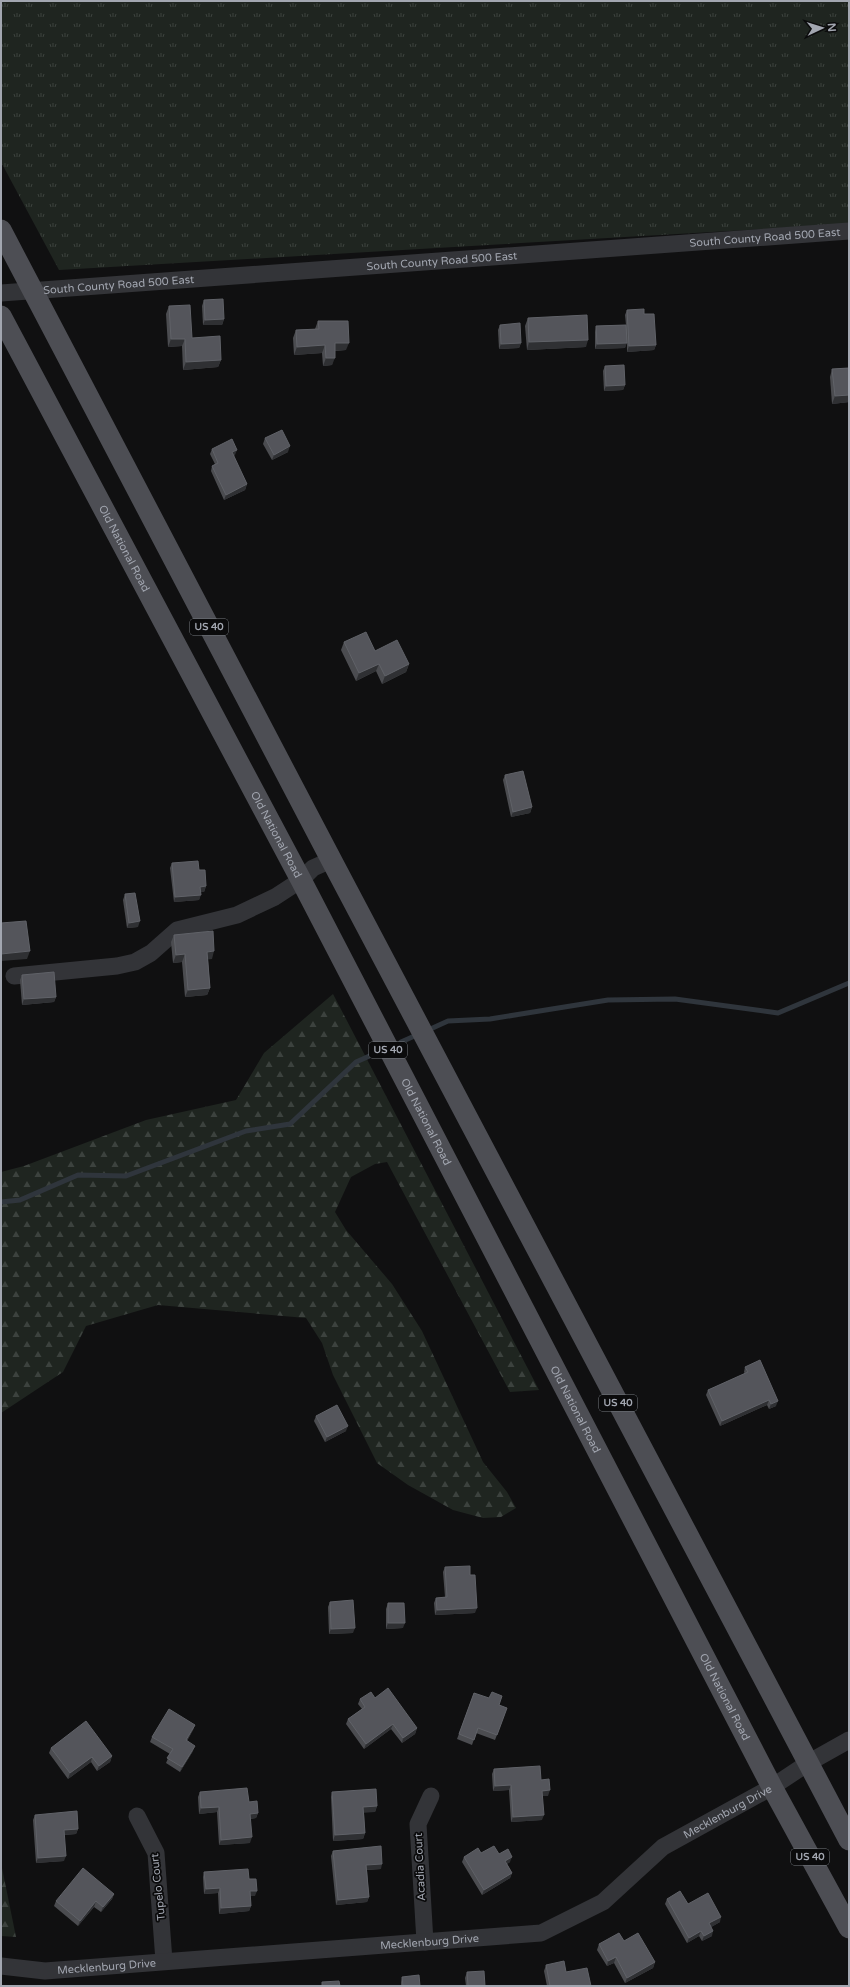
<svg xmlns="http://www.w3.org/2000/svg" width="850" height="1987" font-family="'Varela Round',sans-serif">
	<defs>
		<pattern id="grass-tufts" width="24" height="20" patternUnits="userSpaceOnUse"><rect width="24" height="20" fill="#1f2520"/><path d="M3 7l-1-3M5 7V3M7 7l1-3M15 17l-1-3M17 17v-4M19 17l1-3" fill="none" stroke="#3c423e"/></pattern>
		<pattern id="forest-firs" width="22" height="20" patternUnits="userSpaceOnUse"><rect width="22" height="20" fill="#1f2520"/><path d="M5 1l3.5 6h-7zM16 11l3.5 6h-7z" fill="#3c423e"/></pattern>
	</defs>
	<rect width="100%" height="100%" fill="#101011"/>
	<path fill="url(#grass-tufts)" d="M1,1H849V224L59,270L1,162Z"/>
	<g fill="url(#forest-firs)">
		<path d="M333,994L539,1390L510,1392L387,1162L375,1164L351,1177L335,1212L346,1230L392,1284L422,1331L483,1462L507,1492L516,1508L501,1517L483,1518L453,1510L408,1485L377,1463L333,1375L322,1343L306,1318L158,1305L86,1326L63,1372L1,1413V1172L24,1166L146,1120L236,1100L264,1053Z"/>
		<path d="M1,1863L16,1937L1,1936Z"/>
	</g>
	<g fill="none" stroke-linecap="round" stroke-linejoin="round">
		<g stroke="#2f353c" stroke-width="5">
			<path d="M426,1031L448,1021L490,1019L608,1000L675,999L778,1013L849,983"/>
			<path d="M401,1042L419,1034"/>
			<path d="M1,1202L20,1200L78,1175L126,1176L246,1131L290,1124L356,1062L374,1054"/>
		</g>
		<g stroke="#333438" stroke-width="17">
			<path id="s1" d="M1,293L849,231"/>
			<path d="M14,976L117,966L135,962L151,953L177,930L237,915L275,897L301,880L313,868L331,860"/>
			<path d="M137,1816L156,1853L164,1961"/>
			<path d="M425,1942L418,1824L431,1796"/>
			<path id="s2" d="M1,1966L45,1971L541,1933L603,1902L663,1847L772,1787L808,1763L849,1740"/>
		</g>
		<g stroke="#4d4e54" stroke-width="21">
			<path d="M1,230L334,865L849,1840"/>
			<path id="s3" d="M1,316L301,880L772,1787L849,1928"/>
		</g>
	</g>
	<g fill="#4b4c50">
		<path d="M204,300L224,319L222,325H203L202,306Z"/>
		<path d="M169,306L192,338L221,360L218,367L183,370L182,346L168,347L166,314Z"/>
		<path d="M627,310L644,314L656,345L654,350L627,352V340L625,348L595,349V332L596,326L626,325L625,315Z"/>
		<path d="M528,318L586,347L527,350L525,326Z"/>
		<path d="M318,321L346,350L335,351L332,365L323,366L322,353L294,355L293,338L296,330L315,329Z"/>
		<path d="M500,325L521,343L519,348L499,349L498,330Z"/>
		<path d="M605,366L625,385L623,390L604,391L603,371Z"/>
		<path d="M849,368V402L832,404L830,377L832,369Z"/>
		<path d="M265,438L288,452L272,460L263,444Z"/>
		<path d="M212,449L235,455L233,456L247,484L245,490L224,500L211,471L212,466L215,464L210,454Z"/>
		<path d="M344,642L375,651L409,664L406,672L382,684L376,671L356,681L341,650Z"/>
		<path d="M505,775L532,807L530,813L511,817L503,780Z"/>
		<path d="M172,863L199,870L206,886L204,892H201L199,900L174,902L170,868Z"/>
		<path d="M125,894L138,927L127,928L123,900Z"/>
		<path d="M174,935L212,959H208L210,988L207,995L185,997L182,962L173,963L171,942Z"/>
		<path d="M22,975L56,997L54,1002L22,1005L20,980Z"/>
		<path d="M745,1367L776,1406L769,1409L767,1405L720,1426L706,1395L708,1390L745,1374L744,1372Z"/>
		<path d="M316,1416L346,1431L325,1442L314,1421Z"/>
		<path d="M445,1567L470,1575L475,1613L435,1615L434,1603L436,1598L445,1597L443,1572Z"/>
		<path d="M330,1602L353,1633L329,1634L328,1607Z"/>
		<path d="M388,1603L403,1628L386,1629V1609Z"/>
		<path d="M474,1693L499,1705L507,1708L495,1740L476,1733L472,1745L457,1739Z"/>
		<path d="M375,1698L417,1728L415,1734L402,1743L391,1729L364,1749L346,1724L348,1719L362,1709L358,1704L360,1699Z"/>
		<path d="M195,1725L193,1730L187,1741L193,1751L180,1772L166,1763L170,1754L150,1742L152,1737Z"/>
		<path d="M51,1748L112,1756L110,1762L97,1771L91,1762L68,1779L49,1753Z"/>
		<path d="M494,1769L541,1780L548,1796H542V1820L511,1822L509,1790L493,1791L492,1774Z"/>
		<path d="M200,1792L249,1802L258,1813L256,1818L250,1819V1843L219,1845L217,1812L199,1814L198,1797Z"/>
		<path d="M332,1792L377,1806L375,1812H364L365,1833L363,1839L333,1841L331,1797Z"/>
		<path d="M35,1815L78,1829L76,1834L64,1835V1861L36,1863L33,1820Z"/>
		<path d="M333,1851L381,1869L367,1870L369,1897L367,1902L336,1905L331,1856Z"/>
		<path d="M481,1853L499,1854L510,1862L507,1864L512,1873L510,1878L482,1895L462,1862L464,1857Z"/>
		<path d="M204,1872L249,1879L255,1896H250L251,1906L249,1911L219,1914L218,1893L204,1894L203,1877Z"/>
		<path d="M114,1894L112,1899L101,1912L94,1907L78,1926L54,1906L56,1901Z"/>
		<path d="M667,1899L688,1904L720,1922L711,1927L712,1936L702,1941L699,1936L687,1943L665,1904Z"/>
		<path d="M624,1941L655,1962L653,1968L625,1983L614,1963L607,1966L597,1950L599,1944Z"/>
		<path d="M546,1965L566,1972L591,1986H547L544,1971Z"/>
		<path d="M467,1972L485,1986H466L465,1978Z"/>
		<path d="M402,1977L420,1986H401V1982Z"/>
	</g>
	<g fill="#2f3033">
		<path d="M224,319L222,325H203L205,320Z"/>
		<path d="M171,339H185L182,346L168,347Z"/>
		<path d="M588,340L586,347L527,350L529,342Z"/>
		<path d="M335,343H349L346,350L332,351Z"/>
		<path d="M521,343L519,348L499,349L501,344Z"/>
		<path d="M627,343L625,348L595,349L597,344Z"/>
		<path d="M325,345L322,353L294,355L297,347Z"/>
		<path d="M656,345L654,350L627,352L629,346Z"/>
		<path d="M326,358H335L332,365L323,366Z"/>
		<path d="M221,360L218,367L183,370L186,362Z"/>
		<path d="M625,385L623,390L604,391L606,386Z"/>
		<path d="M849,395V402L832,404L835,396Z"/>
		<path d="M290,446L288,452L272,460L274,455Z"/>
		<path d="M237,450L235,455L230,458L232,452Z"/>
		<path d="M247,484L245,490L224,500L226,495Z"/>
		<path d="M379,664L376,671L356,681L359,673Z"/>
		<path d="M409,664L406,672L382,684L385,676Z"/>
		<path d="M532,807L530,813L511,817L513,812Z"/>
		<path d="M206,886L204,892H199L200,887Z"/>
		<path d="M201,895L199,900L174,902L175,897Z"/>
		<path d="M140,921L138,927L127,928L129,923Z"/>
		<path d="M30,951L27,959L1,961V954Z"/>
		<path d="M214,951L212,959L204,960L207,952Z"/>
		<path d="M185,954L182,962L173,963L176,955Z"/>
		<path d="M210,988L207,995L185,997L188,990Z"/>
		<path d="M56,997L54,1002L22,1005L24,999Z"/>
		<path d="M769,1400L767,1405L720,1426L722,1421Z"/>
		<path d="M778,1401L776,1406L769,1409L771,1404Z"/>
		<path d="M348,1426L346,1431L325,1442L327,1437Z"/>
		<path d="M477,1608L475,1613L435,1615L437,1610Z"/>
		<path d="M388,1623H405L403,1628L386,1629Z"/>
		<path d="M355,1628L353,1633L329,1634L331,1629Z"/>
		<path d="M393,1724L391,1729L364,1749L366,1744Z"/>
		<path d="M195,1725L193,1730L184,1745L186,1740Z"/>
		<path d="M417,1728L415,1734L402,1743L403,1738Z"/>
		<path d="M195,1746L193,1751L180,1772L182,1767Z"/>
		<path d="M112,1756L110,1762L97,1771L99,1766Z"/>
		<path d="M92,1757L91,1762L68,1779L70,1773Z"/>
		<path d="M511,1785L509,1790L493,1791L495,1786Z"/>
		<path d="M550,1790L548,1796H540L542,1791Z"/>
		<path d="M377,1806L375,1812L361,1813L363,1807Z"/>
		<path d="M219,1807L217,1812L199,1814L201,1808Z"/>
		<path d="M258,1813L256,1818L248,1819L250,1814Z"/>
		<path d="M544,1815L542,1820L511,1822L513,1817Z"/>
		<path d="M78,1829L76,1834L62,1835L64,1830Z"/>
		<path d="M365,1833L363,1839L333,1841L335,1835Z"/>
		<path d="M252,1837L250,1843L219,1845L221,1840Z"/>
		<path d="M66,1856L64,1861L36,1863L38,1858Z"/>
		<path d="M512,1857L510,1862L503,1867L505,1861Z"/>
		<path d="M382,1864L381,1869L364,1870L366,1865Z"/>
		<path d="M512,1873L510,1878L482,1895L484,1890Z"/>
		<path d="M220,1888L218,1893L204,1894L206,1889Z"/>
		<path d="M250,1891H257L255,1896H248Z"/>
		<path d="M114,1894L112,1899L101,1912L103,1907Z"/>
		<path d="M369,1897L367,1902L336,1905L338,1900Z"/>
		<path d="M96,1901L94,1907L78,1926L80,1921Z"/>
		<path d="M251,1906L249,1911L219,1914L221,1908Z"/>
		<path d="M721,1917L720,1922L708,1929L709,1923Z"/>
		<path d="M701,1931L699,1936L687,1943L689,1938Z"/>
		<path d="M713,1931L712,1936L702,1941L704,1936Z"/>
		<path d="M616,1957L614,1963L607,1966L608,1961Z"/>
		<path d="M655,1962L653,1968L625,1983L627,1978Z"/>
	</g>
	<g fill="#54555b" stroke="#606268">
		<path d="M223,299L224,319L205,320L204,300Z"/>
		<path d="M190,305L192,338L220,336L221,360L186,362L185,339H171L169,306Z"/>
		<path d="M644,309V314H654L656,345L629,346L627,310Z"/>
		<path d="M587,315L588,340L529,342L528,318Z"/>
		<path d="M318,321H348L349,343H335V358H326L325,345L297,347L296,330L319,329Z"/>
		<path d="M520,323L521,343L501,344L500,325Z"/>
		<path d="M626,325L627,343L597,344L596,326Z"/>
		<path d="M624,365L625,385L606,386L605,366Z"/>
		<path d="M849,368V395L835,396L832,369Z"/>
		<path d="M282,430L290,446L274,455L265,438Z"/>
		<path d="M232,439L237,450L232,452L247,484L226,495L212,466L218,463L212,449Z"/>
		<path d="M366,632L375,651L397,640L409,664L385,676L379,664L359,673L344,642Z"/>
		<path d="M523,771L532,807L513,812L505,775Z"/>
		<path d="M198,861L199,870H205L206,886L200,887L201,895L175,897L172,863Z"/>
		<path d="M135,893L140,921L129,923L125,894Z"/>
		<path d="M26,921L30,951L1,954V923Z"/>
		<path d="M213,931L214,951L207,952L210,988L188,990L185,954L176,955L174,935Z"/>
		<path d="M54,972L56,997L24,999L22,975Z"/>
		<path d="M760,1360L778,1401L771,1404L769,1400L722,1421L708,1390L748,1372L745,1367Z"/>
		<path d="M337,1405L348,1426L327,1437L316,1416Z"/>
		<path d="M470,1566V1575H475L477,1608L437,1610L436,1598L447,1597L445,1567Z"/>
		<path d="M353,1600L355,1628L331,1629L330,1602Z"/>
		<path d="M388,1603H404L405,1623H388Z"/>
		<path d="M388,1688L417,1728L403,1738L393,1724L366,1744L348,1719L365,1707L360,1699L371,1692L375,1698Z"/>
		<path d="M492,1692L502,1696L499,1705L507,1708L497,1735L478,1728L474,1740L459,1734L474,1693L489,1698Z"/>
		<path d="M169,1709L195,1725L186,1740L195,1746L182,1767L167,1758L173,1749L152,1737Z"/>
		<path d="M86,1721L112,1756L99,1766L92,1757L70,1773L51,1748Z"/>
		<path d="M540,1766L541,1780L549,1779L550,1790L542,1791L544,1815L513,1817L511,1785L495,1786L494,1769Z"/>
		<path d="M247,1788L249,1802L257,1801L258,1813L250,1814L252,1837L221,1840L219,1807L201,1808L200,1792Z"/>
		<path d="M376,1789L377,1806L363,1807L365,1833L335,1835L332,1792Z"/>
		<path d="M77,1811L78,1829L64,1830L66,1856L38,1858L35,1815Z"/>
		<path d="M381,1846L382,1864L366,1865L369,1897L338,1900L333,1851Z"/>
		<path d="M494,1846L499,1854L508,1849L512,1857L505,1861L512,1873L484,1890L464,1857L478,1848L481,1853Z"/>
		<path d="M83,1868L114,1894L103,1907L96,1901L80,1921L56,1901Z"/>
		<path d="M248,1869L249,1879H256L257,1891H250L251,1906L221,1908L220,1888L206,1889L204,1872Z"/>
		<path d="M680,1891L688,1904L708,1893L721,1917L709,1923L713,1931L704,1936L701,1931L689,1938L667,1899Z"/>
		<path d="M619,1933L624,1941L638,1933L655,1962L627,1978L616,1957L608,1961L599,1944Z"/>
		<path d="M564,1961L566,1972L587,1968L591,1986H550L546,1965Z"/>
		<path d="M484,1971L485,1986H468L467,1972Z"/>
		<path d="M419,1975L420,1986H403L402,1977Z"/>
		<path d="M339,1981L340,1986H322V1982Z"/>
	</g>
	<g text-anchor="middle" dominant-baseline="central" stroke-width="3.5" stroke-linejoin="round" paint-order="stroke">
		<g fill="#0b0b0c" stroke="#75787f" stroke-width="1">
			<rect x="190" y="619" width="38" height="16" rx="3"/>
			<rect x="369" y="1042" width="38" height="16" rx="3"/>
			<rect x="599" y="1395" width="38" height="16" rx="3"/>
			<rect x="791" y="1849" width="38" height="16" rx="3"/>
		</g>
		<g font-size="10" font-weight="bold" fill="#a2a6b0">
			<text x="209" y="627">US 40</text>
			<text x="388" y="1050">US 40</text>
			<text x="618" y="1403">US 40</text>
			<text x="810" y="1857">US 40</text>
		</g>
		<g font-size="11" fill="#a2a6b0" stroke="#0b0b0c">
			<text stroke="none"><textPath href="#s1" startOffset="766">South County Road 500 East</textPath></text>
			<text stroke="none"><textPath href="#s1" startOffset="442">South County Road 500 East</textPath></text>
			<text stroke="none"><textPath href="#s1" startOffset="118">South County Road 500 East</textPath></text>
			<text stroke="none"><textPath href="#s3" startOffset="263">Old National Road</textPath></text>
			<text stroke="none"><textPath href="#s3" startOffset="587">Old National Road</textPath></text>
			<text stroke="none"><textPath href="#s3" startOffset="911">Old National Road</textPath></text>
			<text stroke="none"><textPath href="#s3" startOffset="1235">Old National Road</textPath></text>
			<text stroke="none"><textPath href="#s3" startOffset="1559">Old National Road</textPath></text>
			<text stroke="none"><textPath href="#s2" startOffset="766">Mecklenburg Drive</textPath></text>
			<text transform="translate(420 1867) rotate(-93)">Acadia Court</text>
			<text transform="translate(158 1887) rotate(-96)">Tupelo Court</text>
			<text stroke="none"><textPath href="#s2" startOffset="430">Mecklenburg Drive</textPath></text>
			<text stroke="none"><textPath href="#s2" startOffset="106">Mecklenburg Drive</textPath></text>
		</g>
	</g>
	<rect width="850" height="1987" fill="none" stroke="#a2a6b0" stroke-width="4"/>
	<g transform="translate(822 28) rotate(86)" stroke="#0b0b0c" stroke-width="3" paint-order="stroke">
	<path d="M0-3L7 15L0 10L-7 15Z" fill="#a2a6b0"/>
	<text y="-6" font-size="11" font-weight="bold" text-anchor="middle" fill="#a2a6b0">N</text>
	</g>
</svg>
